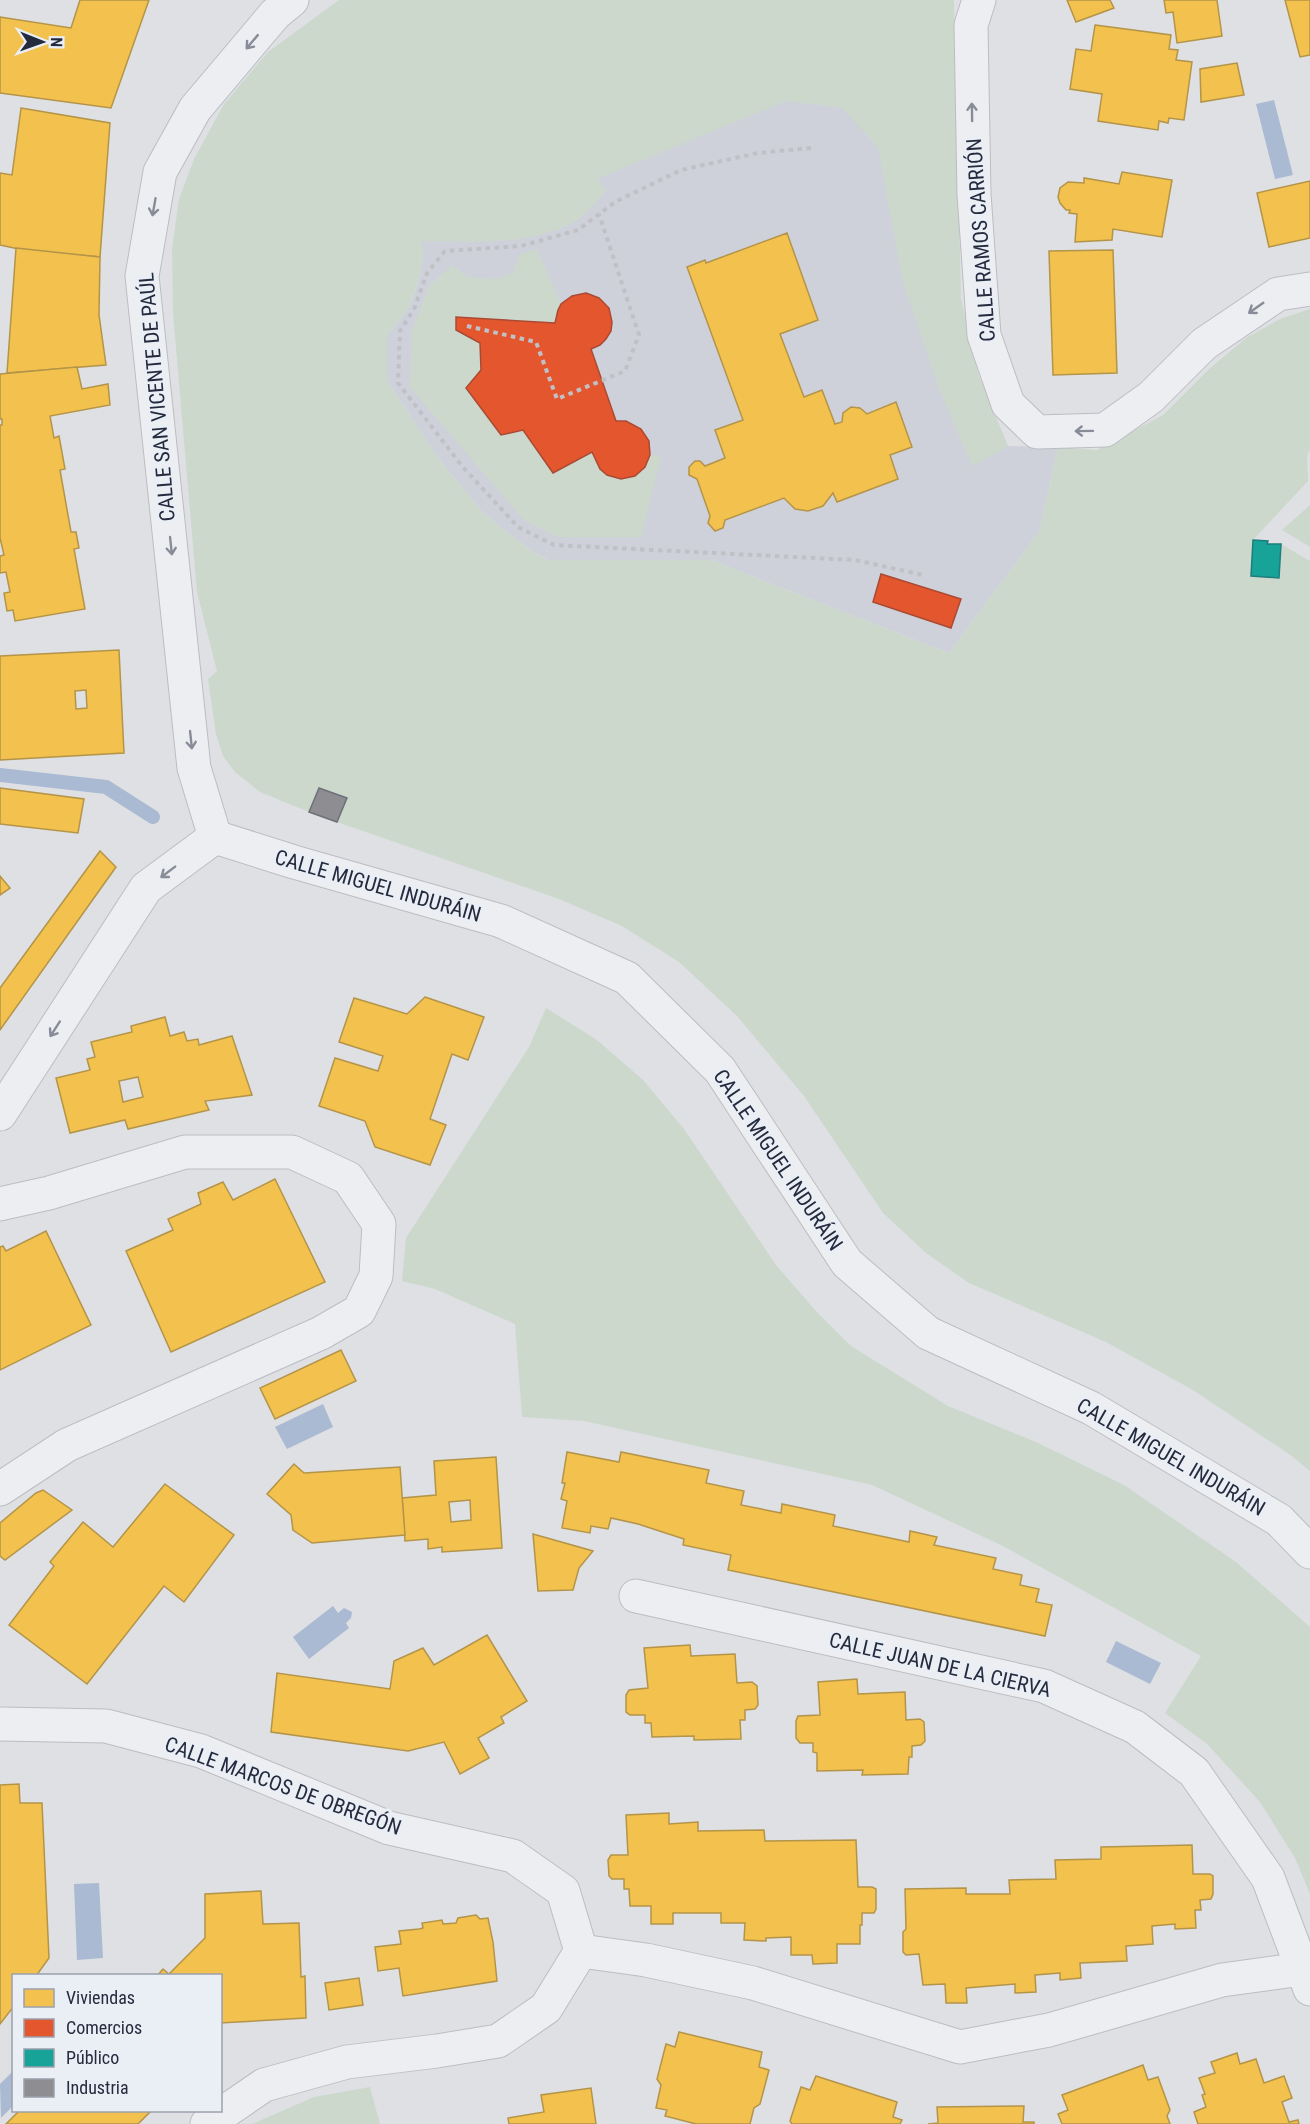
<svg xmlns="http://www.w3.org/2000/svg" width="1310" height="2124" font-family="'Roboto Condensed',sans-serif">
	<rect width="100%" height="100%" fill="#dee0e4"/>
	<path fill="#ced1da" d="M861,39L961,299L978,374L1008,446L1058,447L1039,532L949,653L711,560H548L530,550L483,513L435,454L387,381V336L409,307L418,283L423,258L421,241Z"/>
	<g fill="#cdd8cd">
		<path d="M339,0H954L961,299L978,374L1008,447L972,466L938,386L902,279L878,147L842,108L786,101L597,179L606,191C596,201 584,217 572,223C526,247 472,241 422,241L423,258L418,283L409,307L387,336V381L435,454L483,513L530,550L548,560H711L949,653L1039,532L1058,447L1097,450L1163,415L1209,369L1246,338L1280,319L1310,309V449L1307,456L1308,481L1253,540L1251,576L1279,578L1281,544L1310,561V1471L1289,1454L1193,1390L1106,1342L969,1283L926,1253L883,1213L804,1096L737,1016L679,962L622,926L559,899L337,822L346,798L319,788L309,812L260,792L235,772L223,756L216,734L208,679L217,671L197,592L173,313L172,249L179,199L194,159L224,104L268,52Z"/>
		<path d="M537,249L561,304L558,310L555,323L456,317V330L480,343L481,370L466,388L501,435L523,430L552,411L592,452L600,469L607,475L621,479L635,476L645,467L650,455L661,456L641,537H558L524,520L410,387L412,331L429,286L452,265L467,277L496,279L513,273L520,254Z"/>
		<path d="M1310,505V547L1282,530Z"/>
		<path d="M546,1008L597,1040L643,1080L684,1129L776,1265L815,1310L851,1346L948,1406L1036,1442L1124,1485L1236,1562L1310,1627V1894L1295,1858L1260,1802L1207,1744L1165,1713L1201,1656L1003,1546L872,1485L584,1421L522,1417L515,1324L435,1289L402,1281L406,1238L529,1047Z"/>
		<path d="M370,2087L380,2124H252L314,2097Z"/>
	</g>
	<g fill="#a9bad2">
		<path d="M1274,100L1293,175L1275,179L1256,104Z"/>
		<path d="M323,1404L333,1427L287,1449L275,1427Z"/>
		<path d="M333,1606L338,1613L344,1608L352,1612L351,1618L346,1623L349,1628L309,1659L293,1637Z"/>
		<path d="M1116,1641L1161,1663L1150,1684L1106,1662Z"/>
		<path d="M99,1883L103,1958L77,1960L74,1884Z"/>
		<path d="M13,2071V2106L1,2118L0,2084Z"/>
	</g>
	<g fill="#f2c14e" stroke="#b49449" stroke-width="1.5" fill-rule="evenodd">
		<path d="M80,0H149L111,108L0,93V17L71,28Z"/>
		<path d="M1067,0H1110L1114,8L1076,22Z"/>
		<path d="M1164,0H1217L1222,36L1177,43L1173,12L1166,13Z"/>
		<path d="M1285,0H1310V55L1300,57Z"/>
		<path d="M1095,25L1171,35L1169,49L1178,50L1176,60L1192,62L1184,120L1169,118L1168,123L1159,121L1158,130L1098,121L1102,94L1070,89L1076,49L1091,51Z"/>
		<path d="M1237,63L1244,95L1201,102L1200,69Z"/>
		<path d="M21,108L110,123L100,257L23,250L0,245V173L12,175Z"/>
		<path d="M1122,172L1172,180L1162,237L1113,229L1112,240L1075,242L1077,214L1069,213L1070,210H1066L1060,203L1058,197L1060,188L1068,182L1084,183V178L1119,184Z"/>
		<path d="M1310,181V238L1269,247L1257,193Z"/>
		<path d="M787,233L818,320L780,334L804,397L822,390L835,424L842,422L843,413L851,407L860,408L867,414L896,402L912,447L890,455L898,479L837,502L833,493L823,506L808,511L795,509L784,498L725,520L723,528L715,531L708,523L710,516L697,479L689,475V467L695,461H700L705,466L725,458L715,430L743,420L687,267L705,260L706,263Z"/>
		<path d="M16,248L100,257L99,315L106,365L7,373Z"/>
		<path d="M1113,250L1117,373L1053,375L1049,251Z"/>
		<path d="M77,367L82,389L108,384L110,405L50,416L54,438L59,436L65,469L60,470L71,532H76L79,548L74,549L85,609L15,621L13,610L7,611L4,593L10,592L6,572L0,573V556L4,555L0,538V425H2V419H0V374Z"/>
		<path d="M119,650L124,753L0,760V656ZM86,690L87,708L76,709L75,691Z"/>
		<path d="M0,788L84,799L78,833L0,824Z"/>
		<path d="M100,851L116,867L0,1030V988Z"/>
		<path d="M0,876L10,888L0,895Z"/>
		<path d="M425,997L484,1017L468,1060L452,1054L430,1119L446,1125L430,1165L375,1147L365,1121L319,1106L335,1058L378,1071L383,1056L339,1042L354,998L407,1014Z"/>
		<path d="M165,1017L170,1036L184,1032L187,1041L198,1039L199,1045L232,1036L252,1095L205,1101L209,1110L128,1129L125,1120L70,1133L56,1078L90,1070L87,1059L95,1057L91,1042L132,1032L131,1026ZM138,1077L143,1097L123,1102L119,1081Z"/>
		<path d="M275,1179L325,1282L171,1352L126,1251L173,1230L168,1219L201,1204L198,1193L223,1182L233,1200Z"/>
		<path d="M46,1231L91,1325L0,1370V1247L3,1246L6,1251Z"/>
		<path d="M341,1350L356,1381L275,1419L260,1388Z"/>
		<path d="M567,1452L619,1462L621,1452L709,1470L706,1483L744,1491L741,1505L781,1513L782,1504L835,1515L833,1526L909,1542L910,1531L937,1537L934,1545L996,1558L993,1569L1022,1575L1020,1585L1039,1589L1036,1602L1052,1605L1045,1636L728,1570L731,1555L683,1545L684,1539L638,1524L611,1518L608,1529L591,1526L590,1533L562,1528L567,1501L561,1499L565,1483H562Z"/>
		<path d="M496,1457L502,1548L442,1552V1547L428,1549V1539L405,1541L402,1498L436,1495L434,1461ZM470,1500L471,1520L451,1522L449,1502Z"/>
		<path d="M294,1464L304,1473L400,1467L405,1535L312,1543L293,1530L291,1515L267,1494Z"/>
		<path d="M165,1484L234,1535L184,1602L164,1586L87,1684L9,1625L54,1566L50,1562L83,1522L113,1547Z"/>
		<path d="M43,1490L72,1510L5,1560L0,1556V1523L36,1493Z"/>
		<path d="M533,1534L593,1551L579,1568L573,1590L538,1591Z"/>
		<path d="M487,1635L527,1701L501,1717L504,1723L478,1738L489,1758L460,1774L444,1742L408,1751L271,1732L277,1673L390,1689L394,1661L423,1648L434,1665Z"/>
		<path d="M690,1645L691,1656L735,1654L737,1683L752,1682L757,1686L758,1705L755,1709L745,1710V1720H740L741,1739L694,1740V1736L652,1737L651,1723H645V1715H630L626,1712V1695L629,1690L648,1688L644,1648Z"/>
		<path d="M857,1679L858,1694L905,1692L906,1720L920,1719L924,1722L925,1741L921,1745L912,1746V1757H909L908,1774L862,1775L863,1770L817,1771V1753L813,1752V1743H800L796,1738V1721L798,1716L820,1715L818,1682Z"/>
		<path d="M19,1784L20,1803H42L49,1958L36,1976H14V2006L0,2024V1785Z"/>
		<path d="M669,1813V1824L698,1822V1831L764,1830L765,1841L856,1840L858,1887H872L876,1889V1909L874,1913H862V1925H860V1944H837V1963L813,1964L812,1955H791V1937L766,1938V1941L744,1940L745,1923H721V1913H673V1924H651V1906H630L629,1889H624V1879H612L609,1876L608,1860L611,1855H628L626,1815Z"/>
		<path d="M1192,1845L1193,1874H1210L1213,1876V1894L1211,1899L1200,1900L1201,1910H1195L1196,1928L1175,1929V1924L1152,1926L1153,1944L1126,1946L1127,1961L1080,1963L1081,1978L1060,1980V1973L1035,1975L1036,1992L1015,1993V1984L966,1988L967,2003H946L945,1984L923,1985L919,1954L906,1955L903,1952V1932L906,1929L905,1889L966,1888V1894H1010L1009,1880L1056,1879L1055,1860L1101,1859V1847Z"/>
		<path d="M261,1891L263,1924L299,1923L301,1977L305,1976L306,2018L220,2023V1976H157L163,1969L169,1974L205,1938V1894Z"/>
		<path d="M476,1915L480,1919L488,1918L493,1942L497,1981L403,1996L399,1968L378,1971L375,1947L401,1944L399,1931L419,1929L423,1928L422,1923L442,1920L443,1924L456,1923L458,1918Z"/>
		<path d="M359,1978L363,2005L329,2010L325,1983Z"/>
		<path d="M679,2032L762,2052L759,2067L769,2070L760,2104L754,2108L750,2124H696L665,2116L667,2110L656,2108L661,2085L657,2079L666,2044L675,2047Z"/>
		<path d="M1237,2053L1240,2064L1256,2059L1264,2083L1284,2076L1292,2098L1282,2102L1289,2122L1298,2120L1299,2124H1198L1194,2112L1206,2107L1202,2095L1205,2094L1199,2078L1215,2073L1211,2062Z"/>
		<path d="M1143,2065L1148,2080L1158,2077L1170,2110L1167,2116L1170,2124H1062L1058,2114L1068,2110L1062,2095Z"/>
		<path d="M816,2076L897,2102L893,2117L902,2120L900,2124H792L790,2121L801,2087L810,2090Z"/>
		<path d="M591,2088L596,2124H509L508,2118L544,2112L541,2095Z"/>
		<path d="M1024,2106L1023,2122H1034V2124H928L938,2123L937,2107Z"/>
		<path d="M20,2110H152L138,2124H6Z"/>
	</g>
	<g fill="#e4572e" stroke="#aa4a33" stroke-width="1.5">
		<path d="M586,293L599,298L609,308L612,322L611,331L606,339L600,345L591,349L616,421H626L641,429L649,441L650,455L645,467L635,476L621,479L607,475L600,469L592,452L553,473L523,430L501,435L466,388L481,370L480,343L456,330V317L555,323L558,310L561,304L572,296Z"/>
		<path d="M881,574L961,599L951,628L873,602Z"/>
	</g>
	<path fill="#17a398" stroke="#1b7f7d" stroke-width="1.5" d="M1253,540L1268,541L1267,544H1281L1279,578L1251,576Z"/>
	<path fill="#8d8d92" stroke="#6e7079" stroke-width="1.5" d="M319,788L347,798L337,822L309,812Z"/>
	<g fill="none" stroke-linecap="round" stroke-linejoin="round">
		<path stroke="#a9bad2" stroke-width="14" d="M0,775L106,787L153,817"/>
		<defs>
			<g id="minor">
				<path d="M979,0L971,25L974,194L984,335L1008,404L1037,432L1105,430L1151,397L1204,344L1278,294L1310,289"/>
				<path d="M0,1204L49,1193L185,1152H292L348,1178L379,1224L376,1276L359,1311L321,1333L67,1445L0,1489"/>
				<path d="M636,1596L1044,1686L1135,1727L1194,1772L1268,1878L1310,1989"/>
				<path d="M0,1724L106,1726L201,1751L389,1828L513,1856L563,1891L581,1951L546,2008L498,2041L437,2051L347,2062L264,2085L207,2124"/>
				<path d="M581,1951L646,1960L753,1983L960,2047L1049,2030L1222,1980L1302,1969"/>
			</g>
			<g id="tertiary">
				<path d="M215,837L294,862L501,921L627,978L720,1070L847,1263L928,1333L1091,1408L1279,1520L1310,1552"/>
				<path d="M215,837L194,768L142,276L160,172L195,109L275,14L292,0"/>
				<path d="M0,1114L146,888L215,837"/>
			</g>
		</defs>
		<use href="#minor" stroke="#bbbdc2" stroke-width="35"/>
		<use href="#tertiary" stroke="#bbbdc2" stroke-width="35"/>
		<g stroke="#c0c1c7" stroke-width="4" stroke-dasharray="4.5 4.5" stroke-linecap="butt">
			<path d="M811,148L758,153L681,170L615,202L578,230L521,246L445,251L427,273L414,309L400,331L398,383L462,466L518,527L554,545L855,560L923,575"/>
			<path d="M467,326L536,342L557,399L625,371L639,335L599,214"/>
		</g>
		<use href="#minor" stroke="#edeef1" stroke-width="33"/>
		<use href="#tertiary" stroke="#edeef1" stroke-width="33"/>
	</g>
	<defs><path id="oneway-shaft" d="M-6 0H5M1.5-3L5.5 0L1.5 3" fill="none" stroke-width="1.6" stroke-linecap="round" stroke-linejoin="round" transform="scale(1.5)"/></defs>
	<g stroke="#888c98">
		<use href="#oneway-shaft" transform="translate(252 42) rotate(130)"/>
		<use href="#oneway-shaft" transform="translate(972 112) rotate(-91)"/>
		<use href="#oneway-shaft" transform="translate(154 207) rotate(100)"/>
		<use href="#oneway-shaft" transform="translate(1256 308) rotate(145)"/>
		<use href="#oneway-shaft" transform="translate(1084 431) rotate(179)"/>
		<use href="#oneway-shaft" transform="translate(171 546) rotate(84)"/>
		<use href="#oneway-shaft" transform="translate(191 740) rotate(84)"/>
		<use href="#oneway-shaft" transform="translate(168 872) rotate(143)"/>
		<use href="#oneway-shaft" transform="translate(55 1029) rotate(123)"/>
	</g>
	<g text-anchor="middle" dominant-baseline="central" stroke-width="6" stroke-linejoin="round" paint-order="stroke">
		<g font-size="21" fill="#242b3e" stroke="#eaeef5">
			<text transform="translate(981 240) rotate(-94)">CALLE RAMOS CARRIÓN</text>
			<text transform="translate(157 397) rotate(-95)">CALLE SAN VICENTE DE PAÚL</text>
			<text transform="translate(378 886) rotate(16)">CALLE MIGUEL INDURÁIN</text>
			<text transform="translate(778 1160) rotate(56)">CALLE MIGUEL INDURÁIN</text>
			<text transform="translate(1171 1457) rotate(30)">CALLE MIGUEL INDURÁIN</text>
			<text transform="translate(940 1665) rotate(13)">CALLE JUAN DE LA CIERVA</text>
			<text transform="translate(283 1786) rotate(20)">CALLE MARCOS DE OBREGÓN</text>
		</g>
	</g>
	<rect x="12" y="1974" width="210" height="138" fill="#eaeef5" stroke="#9ba0ac" stroke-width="1.5"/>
	<rect x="24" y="1989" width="30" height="18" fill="#f2c14e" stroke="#9ba0ac" stroke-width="1.5"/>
	<text x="66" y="2004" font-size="18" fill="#242b3e">Viviendas</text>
	<rect x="24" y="2019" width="30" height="18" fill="#e4572e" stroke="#9ba0ac" stroke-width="1.5"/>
	<text x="66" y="2034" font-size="18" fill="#242b3e">Comercios</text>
	<rect x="24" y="2049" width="30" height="18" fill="#17a398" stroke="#9ba0ac" stroke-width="1.5"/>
	<text x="66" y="2064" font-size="18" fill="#242b3e">Público</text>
	<rect x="24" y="2079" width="30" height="18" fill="#8d8d92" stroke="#9ba0ac" stroke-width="1.5"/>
	<text x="66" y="2094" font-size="18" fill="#242b3e">Industria</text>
	<g transform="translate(42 42) rotate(91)" stroke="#eaeef5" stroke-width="4.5" paint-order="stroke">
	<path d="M0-4.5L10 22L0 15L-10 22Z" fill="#242b3e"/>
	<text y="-9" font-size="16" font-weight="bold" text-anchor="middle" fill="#242b3e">N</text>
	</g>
</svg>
